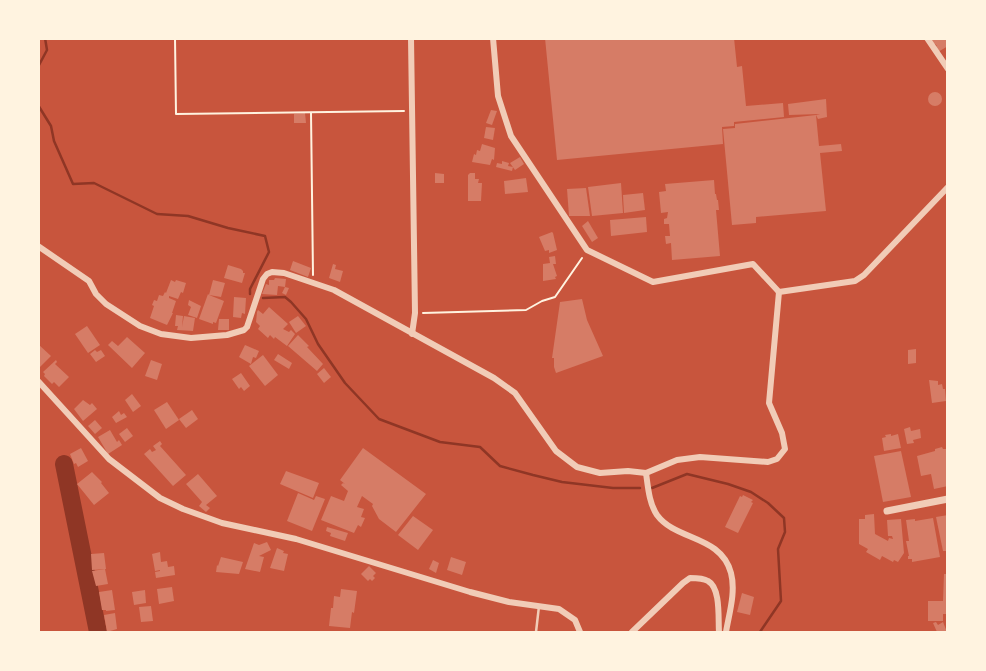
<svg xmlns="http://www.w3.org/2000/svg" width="986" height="671" font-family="'Fira Sans',sans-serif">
	<rect width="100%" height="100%" fill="#c8553d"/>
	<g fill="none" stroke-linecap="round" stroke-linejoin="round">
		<g stroke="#8f3625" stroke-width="2.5">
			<path d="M38,67L47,50L45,38"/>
			<path d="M38,84V87"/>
			<path d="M38,105L51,126L54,141L73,184L94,183L157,214L188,216L228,228L265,236L269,252L250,289V294"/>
			<path d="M263,298L285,297L291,302L306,319L318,344L345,383L379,419L440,442L480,447L500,466L533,475L562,482L613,488H640"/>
			<path d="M652,488L687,474L728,484L751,492L768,503L784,518L785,532L778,549L781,601L760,632"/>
		</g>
		<path stroke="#8f3625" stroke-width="18" d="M64,464L98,632"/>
	</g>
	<g fill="#d67c66">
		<path d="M545,38H734L737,67L742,66L746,106L783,103L784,117L734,122V126L722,127L723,144L557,160Z"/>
		<path d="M927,38H945L948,41V46L938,52L934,47L937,46L935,44L932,45Z"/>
		<circle cx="935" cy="99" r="7"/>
		<path d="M826,99L827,117L818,119L816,115L820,114L789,115L788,104Z"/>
		<path d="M491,110L497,111L492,125L486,123Z"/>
		<path d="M305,113L306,123H294V114Z"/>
		<path d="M816,115L819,146L841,144L842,151L820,153L826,211L756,217V223L732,225L723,129L735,128V124Z"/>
		<path d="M486,127L495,128L493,140L484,138Z"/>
		<path d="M482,144L495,148L494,160L492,159L490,165L472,162L474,154L476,155L477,150L480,151Z"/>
		<path d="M520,157L524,164L515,170L510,163Z"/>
		<path d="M502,161L509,163L508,166L513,167L512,171L496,167L497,163L502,164Z"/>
		<path d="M435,173L444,174V183H435Z"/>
		<path d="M470,173H475V179H479L478,183H482L481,201H468V175Z"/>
		<path d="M526,178L528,192L505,194L504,181Z"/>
		<path d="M714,180L715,194H716L717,200H718L719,210H716L720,256L672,260L671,243L666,244L665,236H670L669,224H664V219L667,218L668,212L661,213L659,192L666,191L665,184Z"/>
		<path d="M621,183L623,213L592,216L588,187Z"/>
		<path d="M586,188L590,216H569L567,189Z"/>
		<path d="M643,193L645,210L624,213L623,195Z"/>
		<path d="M646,217L647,232L611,236L610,220Z"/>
		<path d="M588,221L598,238L592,242L582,226Z"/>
		<path d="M552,232L553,233L557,250L549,253V250L545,251L539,237Z"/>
		<path d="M555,256L556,264H553L557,276L555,277L556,279L543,281V264L550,263L549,257Z"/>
		<path d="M293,261L311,268L308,277L290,270Z"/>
		<path d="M333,264L336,265L335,269L343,271L340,282L329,278Z"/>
		<path d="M228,265L241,269L243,271V273H245L242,283L224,278Z"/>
		<path d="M275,278L286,279L285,287L289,288L286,295L282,293L285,287L278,286L277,295L262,294L266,284L269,285V280H274Z"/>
		<path d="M171,280L175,282L176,280L186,283L183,293L181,292L178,299L169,296V298L176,301L172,313H173L167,325L150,318L154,306L152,305L154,300L157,301L159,295L163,296L165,292L166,293Z"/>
		<path d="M213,280L225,283L221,297L209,295L224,301L216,323L213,322V324L199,319L208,294L209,295Z"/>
		<path d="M234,297L246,298L245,314L242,313L241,318L233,317Z"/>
		<path d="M582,299L587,320L603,356L556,373L554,367V358H552L560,302Z"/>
		<path d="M189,300L201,306L197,318L188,315L191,307L188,305Z"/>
		<path d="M269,307L288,324L283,329L289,332L291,330L295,334L287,346L275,337L274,339L270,335L268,338L258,329L260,326L256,322L257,312L258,310L263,314Z"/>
		<path d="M176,315L183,316L182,327L184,316L195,318L193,331L177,330L178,326H175Z"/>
		<path d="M298,316L306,326L296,333L289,322Z"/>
		<path d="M219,319H229V330H218Z"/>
		<path d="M87,326L100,345L88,353L75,334Z"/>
		<path d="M298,335L309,346L307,347L323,364L317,371L288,346Z"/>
		<path d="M127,337L145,353L132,368L108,345L112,341L118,346Z"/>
		<path d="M38,344L51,356L38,369Z"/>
		<path d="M245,345L259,351L256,358L253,357L251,364L239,357Z"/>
		<path d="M916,349V363L908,364V350Z"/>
		<path d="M95,350L97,352L101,350L105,356L96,362L90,354Z"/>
		<path d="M278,354L292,363L289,369L274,360Z"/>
		<path d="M263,355L278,375L265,386L249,366Z"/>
		<path d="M56,360L57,362L55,364L69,377L59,387L54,382L52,384L44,376L45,374L43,372Z"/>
		<path d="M151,360L162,364L157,380L145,376Z"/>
		<path d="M324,368L331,377L324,383L317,374Z"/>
		<path d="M241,373L250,386L244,391L241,387L239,389L232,379Z"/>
		<path d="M929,380L938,381V385L942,384L943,389H945L946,401L932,403Z"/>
		<path d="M132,394L141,406L133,412L125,400Z"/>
		<path d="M83,400L90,405L92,403L97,409L83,421L74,409Z"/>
		<path d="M167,402L179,420L166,429L154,410Z"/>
		<path d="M192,410L198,419L186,428L179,419Z"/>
		<path d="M119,411L121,415L124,413L127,417L116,423L112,417Z"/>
		<path d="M95,420L102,428L95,434L88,426Z"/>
		<path d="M910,427L911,431L920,429L921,438L913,440L914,443L907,444L904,429Z"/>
		<path d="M127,428L133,436L125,442L119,434Z"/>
		<path d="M110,430L117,442L119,440L122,445L108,454L98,437Z"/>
		<path d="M891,434V436L898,434L901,448L884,451L882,438L886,437L885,435Z"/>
		<path d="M160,441L162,444L160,446L186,475L173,486L144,454L150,449L152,452L156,450L153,446Z"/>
		<path d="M942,447L943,449H947L948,450V486L934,489L931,474L921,476L917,456L935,451V449Z"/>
		<path d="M81,448L88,461L78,467L76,463L74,464L70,454Z"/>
		<path d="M363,448L426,494L396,532L379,519L372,506L373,504L362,496L357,507L364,509L361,517L365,518L361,527L358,525L354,533L321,520L331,496L344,501L348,491L341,485L343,483L345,484L340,480Z"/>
		<path d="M901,451L911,497L883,502L874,456Z"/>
		<path d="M286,471L319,483L313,498L280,484Z"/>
		<path d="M92,472L102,482L101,483L109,493L94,505L77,484Z"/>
		<path d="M198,474L217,496L206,505L210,508L206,512L199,506L202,502L186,484Z"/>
		<path d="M298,493L314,500L316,496L325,499L312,531L287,521Z"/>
		<path d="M743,495L753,500L751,502L753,503L738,533L725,527L740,496L742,497Z"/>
		<path d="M874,514L875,534L888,541L889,538L893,539L892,536H888L887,520L901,519L904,553L898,562L894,560L893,562L882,556L880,560L866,552L868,549L859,544V519H865V515Z"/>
		<path d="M948,515V551H943L936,517Z"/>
		<path d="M413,516L433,530L418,550L398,535Z"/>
		<path d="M933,518L940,557L912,562V559H908V556H909L906,541H909L906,520L915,519V521Z"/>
		<path d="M327,527L348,533L345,541L330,536L331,533L326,531Z"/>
		<path d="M267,542L271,550L259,556L264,557L260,572L245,569L254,543L259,545Z"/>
		<path d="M277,548L284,551L283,553L288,554L284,571L270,568Z"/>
		<path d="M160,552L161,562L167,561L168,567L174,566L175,575L156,578L155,572L160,571V570L155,571L152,554Z"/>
		<path d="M104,553L106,569L92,570L91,554Z"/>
		<path d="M221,557L243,562L239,574L216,572L217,565L218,566Z"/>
		<path d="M451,557L466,562L462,575L447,570Z"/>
		<path d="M433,560L439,563L436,573L429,569Z"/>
		<path d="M369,566L376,573L373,576L375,578L372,581L370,579L368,581L361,574Z"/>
		<path d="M105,569L108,584L96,586L92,571Z"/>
		<path d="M944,574H948V614H943V621H928V601H943Z"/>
		<path d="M172,587L174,601L159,604L157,589Z"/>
		<path d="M341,589L357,591L354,613L352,612L350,628L329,626L331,608H333L334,596L340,597Z"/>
		<path d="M112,590L115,610L106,611V610H102L99,592Z"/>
		<path d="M145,590L146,603L134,605L132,592Z"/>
		<path d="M742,593L754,597L750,615L737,612Z"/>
		<path d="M151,606L153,621L141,622L139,607Z"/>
		<path d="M115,613L117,629L107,632L104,615Z"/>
		<path d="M936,622L938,625L943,622L947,632H937L933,623Z"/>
	</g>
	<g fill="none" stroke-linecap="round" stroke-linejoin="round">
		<g stroke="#fff3e0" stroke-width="2">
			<path d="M40,38H43"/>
			<path d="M175,38L176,114L404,111"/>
			<path d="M311,113L313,275"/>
			<path d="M423,313L526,310L542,301L555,297L582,258"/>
		</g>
		<path stroke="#f1ccb7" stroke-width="2.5" d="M536,632L539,606"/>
		<g stroke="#f1ccb7" stroke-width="6">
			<path d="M411,38L415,313L412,334"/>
			<path d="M493,38L498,96L511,136L587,250L653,282L753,264L779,292"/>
			<path d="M927,38L948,69"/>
			<path d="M38,246L89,281L96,294L106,304L140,326L161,334L191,338L227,335L244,330L247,327L263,279L267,274L272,272L284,273L334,290L494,378L515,393L556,451L577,467L600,473L628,471L646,473L677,460L700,457L768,462L777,459L785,449L782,433L769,403L779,292L855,281L864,275L948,187"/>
			<path d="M38,381L109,459L160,498L183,509L222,523L296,539L470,592L509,602L559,609L575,620L580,632"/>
			<path d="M646,473C648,487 649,503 657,515C676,541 721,535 731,573C736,592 729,614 726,632"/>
			<path d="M632,632L683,583L690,578C696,578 703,578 708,581C721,588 718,619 719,632"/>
		</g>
		<path stroke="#f1ccb7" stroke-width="7" d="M887,511L948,499"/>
	</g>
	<rect width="986" height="671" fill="none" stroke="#fff3e0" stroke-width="80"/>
</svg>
